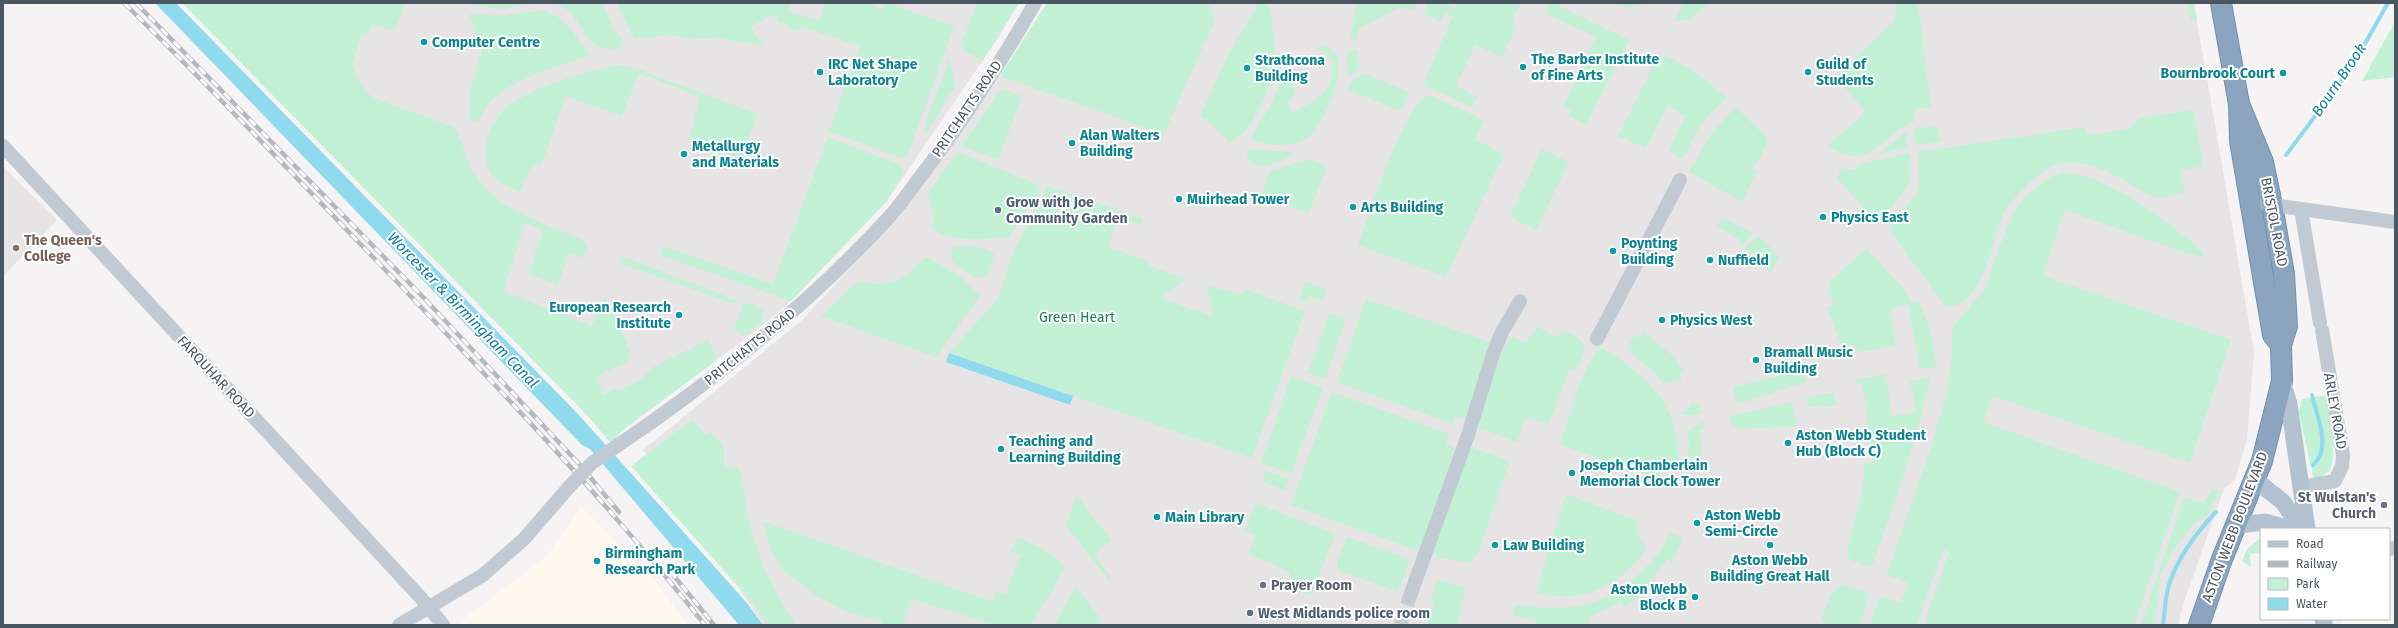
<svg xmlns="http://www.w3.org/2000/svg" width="2398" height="628" font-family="'Fira Sans',sans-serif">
	<rect width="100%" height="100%" fill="#f5f3f3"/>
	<g fill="#fdf9ef">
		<path d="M581,506L657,583L687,625H464L461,621L546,557Z"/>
		<path d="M2389,600L2393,625H2342V619H2389Z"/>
	</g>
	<g fill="#e6e4e5">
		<path d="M195,3H1019L998,38L887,201L791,301L762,326L624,429Z"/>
		<path d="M1047,3H2194L2254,352L2247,439L2235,480L2224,489L2184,602L2178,625H763L679,493L643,450L801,321L901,215L996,82Z"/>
		<path d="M3,166L57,220L3,276Z"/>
	</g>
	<g fill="#c3f1d5">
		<path d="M182,3H405L395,31L373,24L368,36L362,34L352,64L360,84L373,98L454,127C464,142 465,162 476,177C500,212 547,224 583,240L587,246L582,258L569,253L558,285L528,274L543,230L525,223L503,291L592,326L604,298L606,297L632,356L627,362L597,376L603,395L616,389L617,392L639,381L653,367L708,340L717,360L624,429L611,443L584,412Z"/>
		<path d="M470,3H530L504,9L473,5Z"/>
		<path d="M555,3H602L613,29L620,36L623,43L620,48C581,57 586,13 555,3Z"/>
		<path d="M617,3H791L789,11L819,21L825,3H867L882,9L887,3L954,26L911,146L906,157L901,158L829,131L860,46L801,27L799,32L786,27V22L780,23L773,14L750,27L763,44L759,45L717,38L691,39L669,35L634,39Z"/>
		<path d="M977,3H1019L983,60L963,51L961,45Z"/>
		<path d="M1047,3H1204L1211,7L1214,22L1164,134L1000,76Z"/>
		<path d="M1259,3L1269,6L1271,10C1272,26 1275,44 1274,60C1273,83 1253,137 1228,142L1212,125L1200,116L1227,57Z"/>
		<path d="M1357,3H1416L1415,9L1398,8L1358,29L1357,41H1352L1350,38Z"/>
		<path d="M1428,3H1442L1456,8L1458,3H1520L1511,23L1517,26L1502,57L1475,45L1456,86L1477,97L1472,107L1425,86V80L1453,16L1445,13L1441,22L1424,14Z"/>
		<path d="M1548,3H1553L1629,40L1586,125L1569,116L1571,110L1564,106L1596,37L1546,14L1549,8L1546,7Z"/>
		<path d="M1613,3H1647C1635,9 1625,8 1613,3Z"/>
		<path d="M1683,3H1710L1688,20L1674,21Z"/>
		<path d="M1897,3H1918L1931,107L1914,109L1915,121C1880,135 1871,174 1828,146L1866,111L1835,77L1894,21Z"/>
		<path d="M2187,3H2194L2197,21L2192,20L2188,14Z"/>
		<path d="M543,10C572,20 571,35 590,53L589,56C556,67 517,76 492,100C486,106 483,114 478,121L473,122L469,118L470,90L482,49L469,14L502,16Z"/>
		<path d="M2395,22V77L2362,81Z"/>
		<path d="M1323,46C1359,49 1324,127 1307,138C1292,147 1270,146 1253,140L1252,135L1271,105L1290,60L1287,76L1290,84H1293L1296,95L1287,101L1292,113C1316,102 1339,87 1331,58L1317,48Z"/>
		<path d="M1354,49L1357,50L1359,70L1348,77L1347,55Z"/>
		<path d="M1663,55C1688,64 1707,81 1726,98L1700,125L1683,159L1669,151L1685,116L1668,105L1646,148L1618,136L1656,60Z"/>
		<path d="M949,60L956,84L926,135L924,131L925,125Z"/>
		<path d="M617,65L638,69L757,114L742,159L689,140L700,97L639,73L622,116L566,96L541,166L536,164L530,169L519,193C512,188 501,184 495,178C476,158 488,122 509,106C534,86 585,72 617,65Z"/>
		<path d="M1363,73L1409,92L1403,108L1398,110L1349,90V84Z"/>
		<path d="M1002,89L1022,96L998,160L961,146Z"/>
		<path d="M1430,95L1484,120L1475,140L1504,154L1446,277L1358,245C1368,219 1405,99 1430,95Z"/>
		<path d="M1736,107L1769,140L1753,169L1757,171L1742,202L1689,172L1711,134Z"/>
		<path d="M2194,110L2203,166L2181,170L2184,192C2176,194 2165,198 2157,197C2148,196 2139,189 2132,185C2107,170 2072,152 2044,171C2030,181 2015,196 2006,210C1990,235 1986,310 1945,306L1892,233L1889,226L1916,195L1919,184L1918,152L2085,127L2088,136L2130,128L2139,118Z"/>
		<path d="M1938,126L1941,142L1916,145L1914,129Z"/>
		<path d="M1908,130L1907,147L1878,154Z"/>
		<path d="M828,137L900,165L904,171L887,201L791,301L660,255L663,246L773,284Z"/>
		<path d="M1248,149L1293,152L1291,156C1277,163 1258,174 1247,158Z"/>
		<path d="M1542,149L1569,162L1536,230L1510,217Z"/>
		<path d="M957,152L1039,185L1037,196L1009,237C991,239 944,243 932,228L933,215L928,193Z"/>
		<path d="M1908,153L1910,154V179L1905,190L1886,214L1879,216L1867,212L1837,178L1842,168L1856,170L1858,165Z"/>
		<path d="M1308,159L1327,166L1309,213L1261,196L1270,171Z"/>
		<path d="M2064,172C2114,179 2158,216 2197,246L2205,257L2189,254L2065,210L2043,276L2231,340L2190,463L1993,396L1983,422L2180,492L2134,625H1924L1949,552L1943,549L1917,625H1870L1880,596L1901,603L1908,583L1887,575L1931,447L1947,391L1952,358V328L1984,290L2012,214C2025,195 2043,179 2064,172Z"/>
		<path d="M1047,186L1143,219L1140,225L1118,218L1108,247L1147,261V265L1186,279L1159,298L1213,316L1207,286L1243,294L1245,289L1305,311L1252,458L949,353L998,299L1014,250Z"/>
		<path d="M1723,218L1751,232L1752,235L1743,245L1739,244L1741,240L1717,227Z"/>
		<path d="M1757,237L1763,239L1779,257L1770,273L1745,247Z"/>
		<path d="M958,246C971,247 984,245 994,254L990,271L985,277H974L952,261L951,256L953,247Z"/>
		<path d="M1867,249L1905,290L1911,302L1917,301C1930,323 1935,342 1936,368H1920L1908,305L1890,309L1896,345L1861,352L1841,344L1827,307L1834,304L1827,290L1831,286L1828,283Z"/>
		<path d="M622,256L741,302L731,303L619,263Z"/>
		<path d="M925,258L931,259L962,278L980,296L936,357L821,316L859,281C876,285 896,286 909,273C915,268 918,262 925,258Z"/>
		<path d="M1305,282L1326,289L1322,300L1310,296L1308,302L1299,299Z"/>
		<path d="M1366,299L1490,342L1466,419L1456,416L1453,424L1337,382Z"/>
		<path d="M743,303L754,304L763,311V322L744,336L734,329Z"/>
		<path d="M1329,313L1346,318L1325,379L1308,373Z"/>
		<path d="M1537,327L1558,337L1563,330C1590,343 1588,345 1576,370L1569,369L1549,425L1526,417L1517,442L1477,427L1500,357L1512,336L1525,343Z"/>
		<path d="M1642,331L1672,355L1684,371L1679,374L1682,379L1664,384L1656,374L1627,350L1634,335L1639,338Z"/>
		<path d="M1601,348C1648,374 1682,409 1679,466L1664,468L1656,478L1560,445C1567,423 1584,360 1601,348Z"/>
		<path d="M1803,370L1806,382L1737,404L1733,387Z"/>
		<path d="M1885,374L1892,416L1916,412L1910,381L1930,377C1917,442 1894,504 1872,566L1869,567L1850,560L1847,550L1863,487L1864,463H1872L1866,404L1862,384H1856L1855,380Z"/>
		<path d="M1291,376L1323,388L1291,474L1261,463Z"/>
		<path d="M1332,392L1449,434L1446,444L1455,447L1419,551L1291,505Z"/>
		<path d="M1834,392L1837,406L1809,407L1806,398Z"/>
		<path d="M2326,395C2331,421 2338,446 2330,471L2314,481L2299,412L2302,399Z"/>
		<path d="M1792,402L1798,426L1737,429V426H1732L1730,416Z"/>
		<path d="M1694,403L1696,406L1699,405L1702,415H1682L1681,413Z"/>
		<path d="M692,420L706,435L711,431L724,448V464L726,467L737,468L741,475L750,528L765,571L795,625H768L751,601L631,466Z"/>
		<path d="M1703,421L1705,429H1700L1702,468H1688L1689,443L1687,432Z"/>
		<path d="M1470,447L1510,461L1477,556L1474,555L1472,563L1441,558L1431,553Z"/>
		<path d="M1266,471L1289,479L1285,490L1262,482Z"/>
		<path d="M2213,489L2220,492L2206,516L2195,522L2173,551L2160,576L2155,625H2141L2184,498L2203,503Z"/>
		<path d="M1077,495L1111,541L1094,554L1112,579L1110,581L1066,526Z"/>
		<path d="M1568,495L1638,521V537L1647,549C1619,586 1583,605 1536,593L1565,497Z"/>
		<path d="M1256,503L1335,534L1311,596L1297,591L1289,573L1271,563L1248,555L1256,535L1245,531Z"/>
		<path d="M762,521L993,602L996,591L1006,594L1020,555L1011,552L1017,538C1036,545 1052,551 1065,568L1031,625H995L912,599L903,625H882V621L844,611L814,594L781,568L772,552Z"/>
		<path d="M1670,533L1684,538L1672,562L1668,559L1645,587L1648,591L1624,607L1621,602L1588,618L1590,625H1536V621L1515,615L1514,618L1512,617L1514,607L1516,605C1569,613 1607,607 1645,568C1656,557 1665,547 1670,533Z"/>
		<path d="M1347,537L1410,559L1398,592L1337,570V561Z"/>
		<path d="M2261,538V552L2250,554L2251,567L2242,561L2248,548Z"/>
		<path d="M1437,580L1465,587L1458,625H1427L1434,604L1430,602Z"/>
		<path d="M1842,584L1868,593L1869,597L1860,625H1830L1821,620L1832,593Z"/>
		<path d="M1076,586L1101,619L1099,625H1054Z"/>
	</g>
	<g fill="#90daee">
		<path d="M155,3H176L578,414L747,603L763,625H739L590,449L582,445Z"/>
		<path d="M949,353L1073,396L1070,405L946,362Z"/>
	</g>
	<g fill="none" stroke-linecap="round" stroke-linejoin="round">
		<g stroke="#90daee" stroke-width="4">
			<path d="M2286,155L2351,68L2388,3"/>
			<path d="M2312,395C2317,416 2332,449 2313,465"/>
			<path d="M2163,625C2165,612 2165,597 2169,585C2178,556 2196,533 2216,512"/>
		</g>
		<path stroke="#caccce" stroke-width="14" stroke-dasharray="14 7" stroke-linecap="butt" d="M1400,625L1410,596"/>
		<defs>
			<g id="highway">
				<path d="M2221,3L2239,104L2240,141L2273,335L2281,345"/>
				<path d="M2199,625L2222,559L2262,461L2282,381L2281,345L2287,326L2284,274L2272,205L2263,162L2239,104"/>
			</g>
		</defs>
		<use href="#highway" stroke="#7690ad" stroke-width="22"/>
		<g stroke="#c1cad2" stroke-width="14">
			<path d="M3,146L421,598L443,625"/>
			<path d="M2265,204L2395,222"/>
			<path d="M2301,209L2320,323"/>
			<path d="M1597,339L1680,180"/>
			<path d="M614,448C715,380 810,304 892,214C903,201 913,186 924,172C965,118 1001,62 1035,3"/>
			<path d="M2301,487L2335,481L2342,466L2343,455L2322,330"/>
			<path d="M2389,549L2395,548"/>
			<path d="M1410,596L1468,435L1493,354L1502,332L1520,301"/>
			<path d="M399,625L483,575L524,539L569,487"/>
		</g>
		<g stroke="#b3c2d1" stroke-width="17">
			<path d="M2282,381L2289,404L2307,529"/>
			<path d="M2255,480L2283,502L2301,529"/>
			<path d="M2237,525L2265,522L2291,529"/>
			<path d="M2323,619L2324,625"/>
		</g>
		<use href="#highway" stroke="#8ba5c1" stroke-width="20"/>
		<defs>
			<g id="rail">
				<path d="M124,3C218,95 308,190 399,284C505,395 610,505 705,625"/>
				<path d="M136,3L424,298L581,466L619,512"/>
				<path d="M670,571L714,625"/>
			</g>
		</defs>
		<use href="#rail" stroke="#b5b8bd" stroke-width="4.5"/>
		<use href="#rail" stroke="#fff" stroke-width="3" stroke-dasharray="9" stroke-linecap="butt"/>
		<path stroke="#c1cad2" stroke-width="14" d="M569,487L592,463L614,448"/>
	</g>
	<g fill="#0f9aa8" stroke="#fff" stroke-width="1.5">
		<circle cx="424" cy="42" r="4"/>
		<circle cx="1523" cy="67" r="4"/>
		<circle cx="1247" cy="68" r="4"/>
		<circle cx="820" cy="72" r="4"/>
		<circle cx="1808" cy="72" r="4"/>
		<circle cx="2283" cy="73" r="4"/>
		<circle cx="1072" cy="143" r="4"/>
		<circle cx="684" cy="154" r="4"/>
		<circle cx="1179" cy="199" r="4"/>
		<circle cx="1353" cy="207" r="4"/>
		<circle cx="1823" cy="217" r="4"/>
		<circle cx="1613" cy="251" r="4"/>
		<circle cx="1710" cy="260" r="4"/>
		<circle cx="679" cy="315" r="4"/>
		<circle cx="1662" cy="320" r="4"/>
		<circle cx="1756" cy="360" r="4"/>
		<circle cx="1788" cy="443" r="4"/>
		<circle cx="1001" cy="449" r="4"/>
		<circle cx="1572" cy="473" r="4"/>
		<circle cx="1157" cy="517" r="4"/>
		<circle cx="1697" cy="523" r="4"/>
		<circle cx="1495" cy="545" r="4"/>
		<circle cx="1770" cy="545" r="4"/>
		<circle cx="597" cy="561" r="4"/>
		<circle cx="1695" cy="597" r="4"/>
	</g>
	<g fill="#5c6f8a" stroke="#fff" stroke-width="1.5">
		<circle cx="998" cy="210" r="4"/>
		<circle cx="1250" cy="613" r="4"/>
	</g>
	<circle fill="#8d6e63" stroke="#fff" stroke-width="1.5" cx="16" cy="248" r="4"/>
	<g fill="#6b7280" stroke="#fff" stroke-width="1.5">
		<circle cx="2384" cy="505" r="4"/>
		<circle cx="1263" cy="585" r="4"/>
	</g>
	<g text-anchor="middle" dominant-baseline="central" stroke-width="4" stroke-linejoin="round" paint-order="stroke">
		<g font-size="14" font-weight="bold" fill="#0d838f" stroke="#fff" text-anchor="start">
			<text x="432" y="42">Computer Centre</text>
			<text x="1531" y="59">The Barber Institute<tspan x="1531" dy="16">of Fine Arts</tspan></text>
			<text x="1255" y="60">Strathcona<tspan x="1255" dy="16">Building</tspan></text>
			<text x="828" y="64">IRC Net Shape<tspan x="828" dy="16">Laboratory</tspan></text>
			<text x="1816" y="64">Guild of<tspan x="1816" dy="16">Students</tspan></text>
			<text x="2275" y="73" text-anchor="end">Bournbrook Court</text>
			<text x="1080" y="135">Alan Walters<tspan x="1080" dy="16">Building</tspan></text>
			<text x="692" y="146">Metallurgy<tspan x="692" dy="16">and Materials</tspan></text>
			<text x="1187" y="199">Muirhead Tower</text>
			<text x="1361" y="207">Arts Building</text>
			<text x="1831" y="217">Physics East</text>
			<text x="1621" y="243">Poynting<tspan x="1621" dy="16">Building</tspan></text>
			<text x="1718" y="260">Nuffield</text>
			<text x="671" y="307" text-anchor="end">European Research<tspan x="671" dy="16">Institute</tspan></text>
			<text x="1670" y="320">Physics West</text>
			<text x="1764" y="352">Bramall Music<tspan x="1764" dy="16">Building</tspan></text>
			<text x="1796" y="435">Aston Webb Student<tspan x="1796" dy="16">Hub (Block C)</tspan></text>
			<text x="1009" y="441">Teaching and<tspan x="1009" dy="16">Learning Building</tspan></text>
			<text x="1580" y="465">Joseph Chamberlain<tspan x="1580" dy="16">Memorial Clock Tower</tspan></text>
			<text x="1705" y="515">Aston Webb<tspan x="1705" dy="16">Semi-Circle</tspan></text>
			<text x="1165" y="517">Main Library</text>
			<text x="1503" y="545">Law Building</text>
			<text x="605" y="553">Birmingham<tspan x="605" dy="16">Research Park</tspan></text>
			<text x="1770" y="560" text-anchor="middle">Aston Webb<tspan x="1770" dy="16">Building Great Hall</tspan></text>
			<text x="1687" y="589" text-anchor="end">Aston Webb<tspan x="1687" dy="16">Block B</tspan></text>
		</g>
		<g font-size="14" fill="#4a5661" stroke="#fff">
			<text transform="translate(967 109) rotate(-56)">PRITCHATTS ROAD</text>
			<text transform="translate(2274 222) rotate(79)">BRISTOL ROAD</text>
			<text transform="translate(750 347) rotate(-39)">PRITCHATTS ROAD</text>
			<text transform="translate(216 377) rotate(47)">FARQUHAR ROAD</text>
			<text transform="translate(2335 411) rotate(80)">ARLEY ROAD</text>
			<text transform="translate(2235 527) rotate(-69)">ASTON WEBB BOULEVARD</text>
		</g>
		<g font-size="14" font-weight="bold" fill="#4e5e75" stroke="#fff" text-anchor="start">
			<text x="1006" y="202">Grow with Joe<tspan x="1006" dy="16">Community Garden</tspan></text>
			<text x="1258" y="613">West Midlands police room</text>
		</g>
		<g font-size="14" font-weight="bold" fill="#785e54" stroke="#fff" text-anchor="start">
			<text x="24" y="240">The Queen's<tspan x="24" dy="16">College</tspan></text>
		</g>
		<g font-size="14" fill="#17864f" stroke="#fff">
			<text x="1077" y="317">Green Heart</text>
		</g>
		<g font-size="14" font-weight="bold" fill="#5b616d" stroke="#fff" text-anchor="end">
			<text x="2376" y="497">St Wulstan's<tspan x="2376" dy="16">Church</tspan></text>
			<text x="1271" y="585" text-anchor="start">Prayer Room</text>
		</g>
		<g font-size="15" font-style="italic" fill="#0c7c9b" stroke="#fff">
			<text transform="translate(2339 80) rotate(-56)">Bourn Brook</text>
			<text transform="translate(463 310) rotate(46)">Worcester &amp; Birmingham Canal</text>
		</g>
	</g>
	<rect width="2398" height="628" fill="none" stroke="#4a5661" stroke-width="8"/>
	<rect x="2260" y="528" width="130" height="92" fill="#ffffff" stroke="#b7bbc0"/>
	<rect x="2268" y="541" width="20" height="6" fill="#b3c2d1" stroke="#b7bbc0"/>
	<text x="2296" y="548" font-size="12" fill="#4a5661">Road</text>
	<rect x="2268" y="561" width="20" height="6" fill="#b5b8bd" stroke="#b7bbc0"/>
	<text x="2296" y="568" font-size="12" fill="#4a5661">Railway</text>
	<rect x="2268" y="578" width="20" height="12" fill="#c3f1d5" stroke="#b7bbc0"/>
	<text x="2296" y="588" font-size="12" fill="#4a5661">Park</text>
	<rect x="2268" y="598" width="20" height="12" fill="#90daee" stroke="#b7bbc0"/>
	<text x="2296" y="608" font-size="12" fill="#4a5661">Water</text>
</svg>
